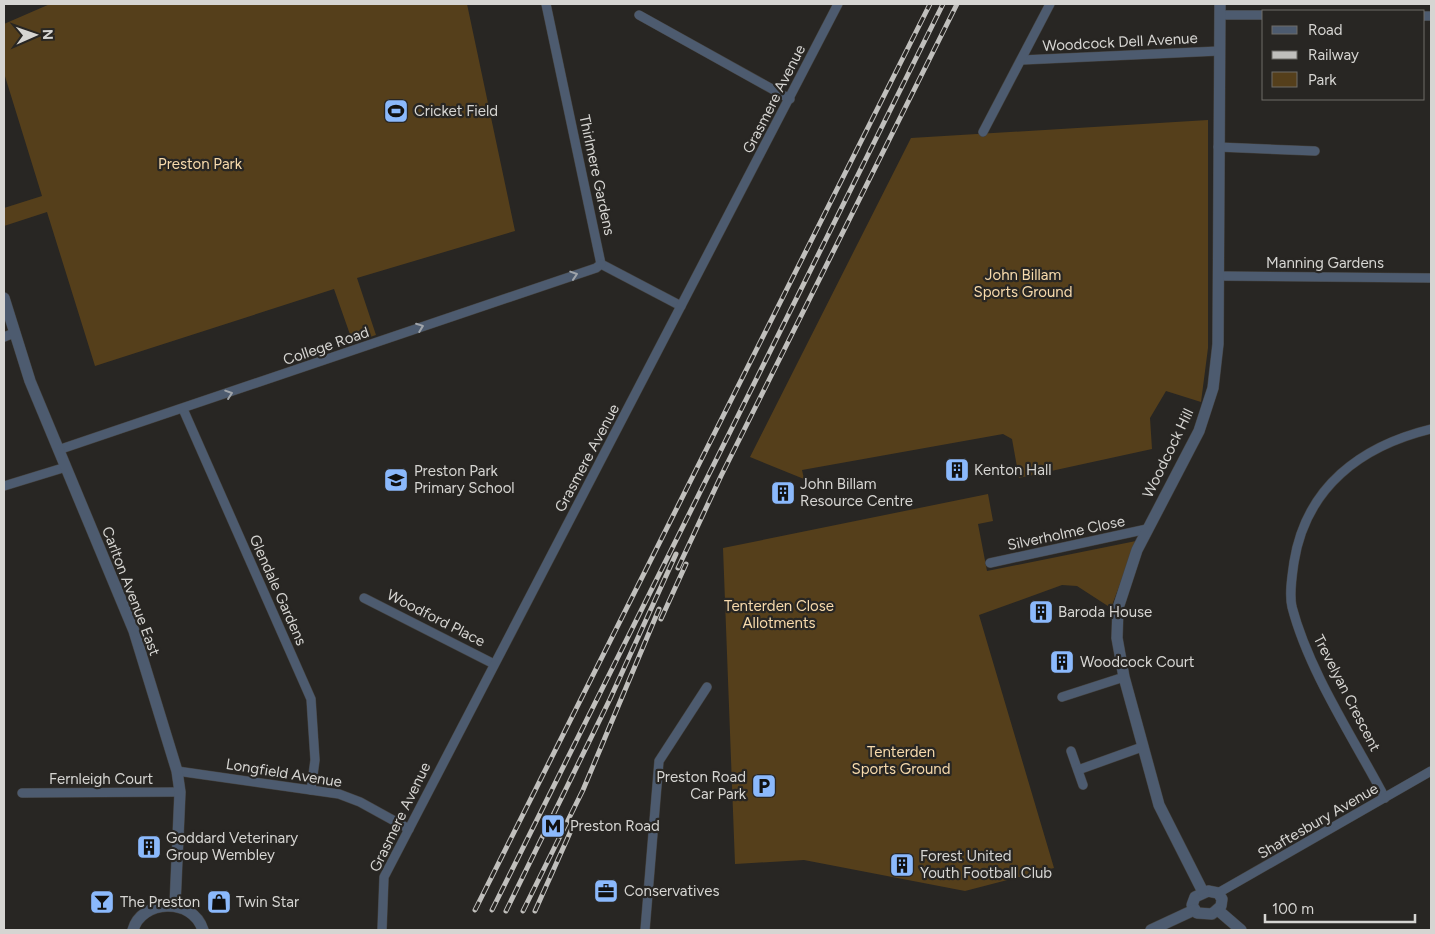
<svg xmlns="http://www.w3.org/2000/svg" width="1435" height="934" font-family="Figtree,sans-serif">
	<rect width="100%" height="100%" fill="#282623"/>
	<g fill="#553f1b">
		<path d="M50,4H467L515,231L357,278L376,335L353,343L334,289L95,366L47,212L4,226V208L42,196L4,73V24Z"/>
		<path d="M1208,120V348L1201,402L1166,391L1150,418L1152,449L1019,478L1012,439L1003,434L802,470L804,479L750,457L911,138Z"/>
		<path d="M988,494L993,521L978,524L987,571L1136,541L1111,608L1077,586L1062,585L979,615L1054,868L965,891L804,860L735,864L723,548Z"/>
	</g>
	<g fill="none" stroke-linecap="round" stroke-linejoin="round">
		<defs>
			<g id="minor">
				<path d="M546,4L601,264L681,306"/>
				<path d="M639,15L790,99"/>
				<path d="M1220,15H1264"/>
				<path d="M1424,16H1431"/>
				<path d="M1022,60L1219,51"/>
				<path d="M983,132L1050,4"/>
				<path d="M1218,147L1315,151"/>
				<path d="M1218,276L1431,278"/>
				<path d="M4,337L14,333"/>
				<path d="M183,409L311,699L315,760L311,790"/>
				<path d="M58,450L596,268L601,264"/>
				<path d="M4,486L66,467"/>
				<path d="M990,563L1147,529"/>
				<path d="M364,598L494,664"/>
				<path d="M1062,697L1124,677"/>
				<path d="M1071,751L1083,785"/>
				<path d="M1078,770L1142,747"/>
				<path d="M177,771L339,794L360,802L409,829"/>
				<path d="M22,793L180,792"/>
				<path d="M1385,798C1354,739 1309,672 1292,607C1289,594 1292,576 1294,562C1306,487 1361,446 1431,429"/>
				<path d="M1218,893L1431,771"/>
				<path d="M382,930L384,877L838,4"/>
				<path d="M645,930L659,761L707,687"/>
			</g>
			<g id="tertiary">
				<path d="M4,298L30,381L134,631L177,771L180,792L175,905"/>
				<path d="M1208,891L1218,893L1222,899L1221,906L1212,914L1197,913L1192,905L1195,897Z"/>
				<path d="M1203,892L1159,805L1124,677L1117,638L1118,608L1137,550L1199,431L1213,388L1218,344L1220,4"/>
				<path d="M1219,911L1241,930"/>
				<path d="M133,930C141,900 192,896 203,930"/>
				<path d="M1151,930L1194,910"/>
			</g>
		</defs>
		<use href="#minor" stroke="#44423f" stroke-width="10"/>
		<use href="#tertiary" stroke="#44423f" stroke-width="12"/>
		<use href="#minor" stroke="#4d5b6f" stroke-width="9"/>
		<use href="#tertiary" stroke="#4d5b6f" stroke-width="11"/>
		<defs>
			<g id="rail">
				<path d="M678,568L721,476L957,4"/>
				<path d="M661,619L686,564"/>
				<path d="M475,910L930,4"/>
				<path d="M492,910L943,4"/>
				<path d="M506,911L610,699L676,554"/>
				<path d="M523,911L583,790L659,609"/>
				<path d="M535,911L573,826"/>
			</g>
		</defs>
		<use href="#rail" stroke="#c0bfbc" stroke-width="5"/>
		<use href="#rail" stroke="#282623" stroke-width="3" stroke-dasharray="9" stroke-linecap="butt"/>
	</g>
	<defs><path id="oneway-chevron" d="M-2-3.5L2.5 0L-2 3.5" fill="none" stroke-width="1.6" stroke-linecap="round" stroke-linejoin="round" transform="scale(1.25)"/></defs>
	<g stroke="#9fa4aa">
		<use href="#oneway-chevron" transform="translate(574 275) rotate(-18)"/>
		<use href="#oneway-chevron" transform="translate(420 327) rotate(-21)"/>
		<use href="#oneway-chevron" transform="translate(229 394) rotate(-19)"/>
	</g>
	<defs>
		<symbol id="stadium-square" viewBox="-11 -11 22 22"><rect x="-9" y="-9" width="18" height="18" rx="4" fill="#8bb9fc" stroke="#282623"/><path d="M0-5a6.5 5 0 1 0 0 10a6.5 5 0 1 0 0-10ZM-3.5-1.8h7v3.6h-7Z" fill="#111"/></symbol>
		<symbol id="building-square" viewBox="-11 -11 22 22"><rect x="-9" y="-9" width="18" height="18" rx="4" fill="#8bb9fc" stroke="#282623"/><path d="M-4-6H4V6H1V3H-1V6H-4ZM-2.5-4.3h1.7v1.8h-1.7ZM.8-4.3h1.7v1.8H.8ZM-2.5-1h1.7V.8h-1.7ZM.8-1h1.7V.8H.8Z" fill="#111"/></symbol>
		<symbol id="school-square" viewBox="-11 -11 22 22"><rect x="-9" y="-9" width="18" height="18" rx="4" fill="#8bb9fc" stroke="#282623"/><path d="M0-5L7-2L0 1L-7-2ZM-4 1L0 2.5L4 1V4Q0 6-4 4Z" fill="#111"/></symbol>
		<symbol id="parking-square" viewBox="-11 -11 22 22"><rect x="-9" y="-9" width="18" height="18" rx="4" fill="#8bb9fc" stroke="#282623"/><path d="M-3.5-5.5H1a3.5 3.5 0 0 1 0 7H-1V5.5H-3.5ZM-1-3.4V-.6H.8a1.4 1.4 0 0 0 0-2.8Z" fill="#111"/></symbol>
		<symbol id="metro-square" viewBox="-11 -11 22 22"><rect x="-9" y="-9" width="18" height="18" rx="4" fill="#8bb9fc" stroke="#282623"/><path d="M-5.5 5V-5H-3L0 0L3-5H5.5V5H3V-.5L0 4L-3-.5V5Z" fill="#111"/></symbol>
		<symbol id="office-square" viewBox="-11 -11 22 22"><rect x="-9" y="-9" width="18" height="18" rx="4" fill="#8bb9fc" stroke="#282623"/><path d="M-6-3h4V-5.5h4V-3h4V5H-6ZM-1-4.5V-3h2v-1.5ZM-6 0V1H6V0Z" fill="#111"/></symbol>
		<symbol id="bar-square" viewBox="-11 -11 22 22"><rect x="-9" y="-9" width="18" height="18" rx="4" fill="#8bb9fc" stroke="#282623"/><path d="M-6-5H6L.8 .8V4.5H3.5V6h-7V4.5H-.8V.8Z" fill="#111"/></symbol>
		<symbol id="shop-square" viewBox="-11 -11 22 22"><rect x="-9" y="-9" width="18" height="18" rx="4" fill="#8bb9fc" stroke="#282623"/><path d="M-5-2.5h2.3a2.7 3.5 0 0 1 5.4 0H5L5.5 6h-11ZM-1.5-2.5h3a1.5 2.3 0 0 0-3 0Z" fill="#111"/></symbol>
	</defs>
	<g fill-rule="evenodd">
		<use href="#stadium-square" x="382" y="97" width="28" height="28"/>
		<use href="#building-square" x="943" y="456" width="28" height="28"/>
		<use href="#school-square" x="382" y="466" width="28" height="28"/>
		<use href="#building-square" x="769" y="479" width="28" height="28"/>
		<use href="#building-square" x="1027" y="598" width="28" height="28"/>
		<use href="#building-square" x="1048" y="648" width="28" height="28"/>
		<use href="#parking-square" x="750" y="772" width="28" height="28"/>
		<use href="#metro-square" x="539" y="812" width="28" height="28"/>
		<use href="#building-square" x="135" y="833" width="28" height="28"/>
		<use href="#building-square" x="888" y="851" width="28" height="28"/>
		<use href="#office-square" x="592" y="877" width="28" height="28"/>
		<use href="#bar-square" x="88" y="888" width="28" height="28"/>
		<use href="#shop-square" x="205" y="888" width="28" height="28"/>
	</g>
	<g text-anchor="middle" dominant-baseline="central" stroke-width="4.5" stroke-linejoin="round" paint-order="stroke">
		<g font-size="15" fill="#d6d5d2" stroke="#282623">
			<text transform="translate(1120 42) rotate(-3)">Woodcock Dell Avenue</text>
			<text transform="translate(774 99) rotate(-63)">Grasmere Avenue</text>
			<text transform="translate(597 175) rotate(78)">Thirlmere Gardens</text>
			<text x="1325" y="263">Manning Gardens</text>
			<text transform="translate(326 346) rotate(-19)">College Road</text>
			<text transform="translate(1168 453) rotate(-64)">Woodcock Hill</text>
			<text transform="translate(587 458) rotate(-62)">Grasmere Avenue</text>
			<text transform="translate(1066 533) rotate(-12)">Silverholme Close</text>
			<text transform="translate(278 590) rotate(66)">Glendale Gardens</text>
			<text transform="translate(131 591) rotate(69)">Carlton Avenue East</text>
			<text transform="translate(436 618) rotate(27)">Woodford Place</text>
			<text transform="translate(1347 693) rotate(63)">Trevelyan Crescent</text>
			<text transform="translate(284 773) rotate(9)">Longfield Avenue</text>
			<text x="101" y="779">Fernleigh Court</text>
			<text transform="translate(400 817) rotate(-64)">Grasmere Avenue</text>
			<text transform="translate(1318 821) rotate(-30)">Shaftesbury Avenue</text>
		</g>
		<g font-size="15" fill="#d6d5d2" stroke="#282623" text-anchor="start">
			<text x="414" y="111">Cricket Field</text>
			<text x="974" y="470">Kenton Hall</text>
			<text x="414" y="471">Preston Park<tspan x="414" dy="17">Primary School</tspan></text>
			<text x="800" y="484">John Billam<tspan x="800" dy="17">Resource Centre</tspan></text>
			<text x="1058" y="612">Baroda House</text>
			<text x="1080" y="662">Woodcock Court</text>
			<text x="746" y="777" text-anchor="end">Preston Road<tspan x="746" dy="17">Car Park</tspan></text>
			<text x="570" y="826">Preston Road</text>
			<text x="166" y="838">Goddard Veterinary<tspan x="166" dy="17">Group Wembley</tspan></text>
			<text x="920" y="856">Forest United<tspan x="920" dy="17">Youth Football Club</tspan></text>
			<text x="624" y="891">Conservatives</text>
			<text x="120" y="902">The Preston</text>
			<text x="236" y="902">Twin Star</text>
		</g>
		<g font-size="15" fill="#f7daac" stroke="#282623">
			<text x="200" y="164">Preston Park</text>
			<text x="1023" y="275">John Billam<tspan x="1023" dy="17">Sports Ground</tspan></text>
			<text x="779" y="606">Tenterden Close<tspan x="779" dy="17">Allotments</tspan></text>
			<text x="901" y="752">Tenterden<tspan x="901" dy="17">Sports Ground</tspan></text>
		</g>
	</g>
	<rect width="1435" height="934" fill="none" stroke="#d6d5d2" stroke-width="10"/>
	<rect x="1262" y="10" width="162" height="90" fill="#282623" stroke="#6e6c69"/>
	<rect x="1272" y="26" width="25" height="8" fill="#4d5b6f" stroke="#6e6c69"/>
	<text x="1308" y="35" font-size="15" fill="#d6d5d2">Road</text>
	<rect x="1272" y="51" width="25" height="8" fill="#c0bfbc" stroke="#6e6c69"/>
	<text x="1308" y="60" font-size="15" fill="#d6d5d2">Railway</text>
	<rect x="1272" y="72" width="25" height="15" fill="#553f1b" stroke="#6e6c69"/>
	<text x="1308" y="85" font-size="15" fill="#d6d5d2">Park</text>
	<g transform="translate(35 35) rotate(88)" stroke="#282623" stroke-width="4" paint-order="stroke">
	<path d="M0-4L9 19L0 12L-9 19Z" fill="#d6d5d2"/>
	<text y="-8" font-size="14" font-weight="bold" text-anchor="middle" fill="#d6d5d2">N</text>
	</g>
	<path d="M1265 914v8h150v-8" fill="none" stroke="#d6d5d2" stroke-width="2.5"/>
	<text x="1272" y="914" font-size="15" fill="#d6d5d2" stroke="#282623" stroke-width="4" paint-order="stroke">100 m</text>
</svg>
